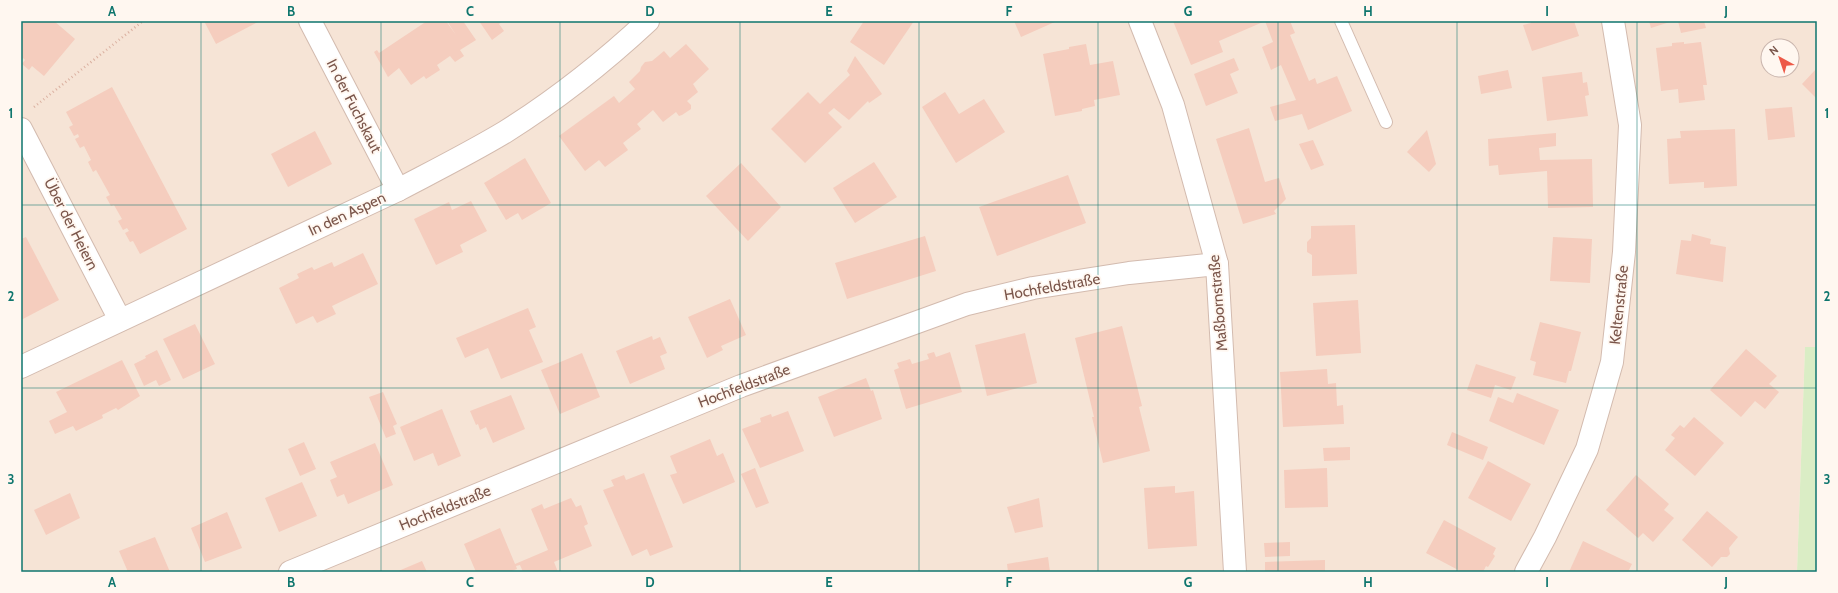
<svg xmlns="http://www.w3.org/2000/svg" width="1838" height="593" font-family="Cabin,sans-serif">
	<rect width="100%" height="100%" fill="#fef3e8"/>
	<path fill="#f6e4d6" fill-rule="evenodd" d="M21,21H1817V347H1805L1797,572H21ZM1768,46H1792V70H1768Z"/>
	<path fill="#daedc5" d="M1805,347H1817V572H1797Z"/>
	<g fill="#f5cdbe">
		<path d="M21,21H54L75,39L44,76L32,66L29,70L22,64L25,60L23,58L21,61Z"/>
		<path d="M204,21H257L258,22L216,44Z"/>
		<path d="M427,21H446L456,35L447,21H463L476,40L460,50L464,56L455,62L450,56L437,65L440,70L426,79L424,76L411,85L399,68L388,77L374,52L377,50L379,53Z"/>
		<path d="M479,21H503L499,24L504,31L492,40Z"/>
		<path d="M864,21H914L884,65L850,42Z"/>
		<path d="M1014,21H1057L1021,37Z"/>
		<path d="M1173,21H1263V22L1219,41L1223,52L1191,65Z"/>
		<path d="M1265,21H1290L1295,33L1290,35L1309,81L1315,78L1317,84L1337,76L1352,111L1308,130L1302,114L1275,121L1270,107L1296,100L1281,65L1271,70L1262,47L1273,42Z"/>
		<path d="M1531,21H1574L1579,36L1532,51L1523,25L1531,23Z"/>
		<path d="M1649,21H1673L1651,28Z"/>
		<path d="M1678,21H1704L1706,28L1681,33Z"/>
		<path d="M1684,42V44L1701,42L1707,85H1703L1705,100L1679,103L1678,89L1661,91L1656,48L1672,46V43Z"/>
		<path d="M686,44L709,69L693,84L698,92L687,101L691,105V109L682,115L679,116L676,112L663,122L653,110L637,124L641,129L623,143L628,150L605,167L599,160L585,171L559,136L614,96L619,103L635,89L629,82L640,71L641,67L645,62L652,61L664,51L670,58Z"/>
		<path d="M1086,44L1090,65L1113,61L1120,95L1094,100L1095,106L1082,109V111L1055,116L1043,54L1069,49V47Z"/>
		<path d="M855,56L882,94L869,103L868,101L849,120L834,108L828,113L842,127L805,163L771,129L808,92L820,104L850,75L847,71Z"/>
		<path d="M1234,58L1239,70L1230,74L1238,93L1206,106L1194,74Z"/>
		<path d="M1817,68V99L1802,84Z"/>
		<path d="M1508,70L1512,88L1481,94L1478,76Z"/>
		<path d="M1582,72L1583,83L1587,82L1589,95L1585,96L1588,116L1547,121L1542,77Z"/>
		<path d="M112,87L187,229L140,254L133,241L130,242L125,233L129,231L127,228L123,230L118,221L122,219L114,205L111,206L106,197L110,195L96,170L93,172L88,162L91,160L84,146L80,148L75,139L79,137L78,134L74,136L69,127L73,125L66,112Z"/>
		<path d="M945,92L959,114L984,99L1005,132L956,163L922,107Z"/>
		<path d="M1792,107L1795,137L1768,140L1765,109Z"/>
		<path d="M1249,128L1265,182L1279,178L1286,199L1274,211L1276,214L1243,224L1216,139Z"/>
		<path d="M1735,129L1737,186L1704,188V182L1669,184L1667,139L1681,138L1680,131Z"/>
		<path d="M1427,130L1436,164L1429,172L1407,152Z"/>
		<path d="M315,131L332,164L288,187L271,154Z"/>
		<path d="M1556,133V146L1539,148L1540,160L1592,159L1593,207L1548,208L1547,171L1499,175L1498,165L1489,166L1488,139Z"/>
		<path d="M1313,140L1324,165L1311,170L1299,144Z"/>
		<path d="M525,158L551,203L522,220L518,213L506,220L484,183Z"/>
		<path d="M874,162L897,197L855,223L833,188Z"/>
		<path d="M741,163L781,207L748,241L706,196Z"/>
		<path d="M1068,175L1086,223L997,256L979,207Z"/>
		<path d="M471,201L487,231L460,245L463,252L436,265L414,219L449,202L452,210Z"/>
		<path d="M1355,225L1357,274L1312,276V255L1307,252V242L1311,238V226Z"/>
		<path d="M1692,234L1711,239L1710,244L1726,247L1723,282L1676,274L1681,240L1691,241Z"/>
		<path d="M925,236L936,271L847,299L835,263Z"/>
		<path d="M26,237L59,300L21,320V239Z"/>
		<path d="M1553,237L1592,239L1590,283L1550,281Z"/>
		<path d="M363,253L378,284L332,306L336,314L317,323L313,316L296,324L279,288L299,278L297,274L312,267L314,270L332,262L334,267Z"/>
		<path d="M730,299L746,335L721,346L723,350L707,358L688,317Z"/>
		<path d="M1358,300L1361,353L1316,356L1313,303Z"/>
		<path d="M528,308L536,327L529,330L543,362L501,379L488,348L465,358L456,338Z"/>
		<path d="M1540,322L1581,332L1571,371H1569L1566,383L1533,375L1536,362L1530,360Z"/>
		<path d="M195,324L215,364L183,379L163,339Z"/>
		<path d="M1122,326L1142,406L1139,407L1150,451L1103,463L1092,417H1094L1075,338Z"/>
		<path d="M1025,333L1037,383L987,396L975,345Z"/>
		<path d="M652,336L653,340L660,337L667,353L660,356L665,369L630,384L616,351Z"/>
		<path d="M1746,349L1777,376L1769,384L1779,392L1765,409L1755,401L1741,417L1710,390Z"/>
		<path d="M157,350L171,380L159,386L156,380L144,386L134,364L146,358L145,356Z"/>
		<path d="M934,352L936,357L950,352L962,392L906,409L894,370L899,368L897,363L910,359L912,364L929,359L927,354Z"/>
		<path d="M582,353L600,397L560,414L541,370Z"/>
		<path d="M122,360L140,396L118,410L116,408L102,415L103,418L76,431L73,426L55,434L49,421L67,412L56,392Z"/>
		<path d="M1476,364L1516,377L1511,390L1495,385L1491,398L1467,390Z"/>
		<path d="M1327,369L1328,384L1336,383L1337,406L1343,405L1344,424L1283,427L1280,372Z"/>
		<path d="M866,378L871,391L873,390L882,419L834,437L818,397Z"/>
		<path d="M383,392L397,424L393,426L396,434L386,438L369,397Z"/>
		<path d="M1517,393L1559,410L1544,445L1489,421L1498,397L1513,403Z"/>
		<path d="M511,395L525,429L493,443L486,427L480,430L478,424L476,425L470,411Z"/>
		<path d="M442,409L461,456L438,466L433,453L414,461L400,427Z"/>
		<path d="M788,411L804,451L760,468L742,429L761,422L760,418L771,414L772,417Z"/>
		<path d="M1694,417L1724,443L1695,476L1665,450L1675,438L1671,435L1680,425L1684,428Z"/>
		<path d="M1452,432L1488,447L1483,460L1447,445Z"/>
		<path d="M710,439L717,456L723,453L735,482L683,504L670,475L677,473L670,456Z"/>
		<path d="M304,442L316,469L300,476L288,449Z"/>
		<path d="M375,443L393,485L348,504L344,494L337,497L330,480L337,477L330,462Z"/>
		<path d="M1350,447V460L1324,461L1323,448Z"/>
		<path d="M1488,461L1531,484L1511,521L1468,498Z"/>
		<path d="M755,468L769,503L756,508L741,474Z"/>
		<path d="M1327,468L1328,507L1285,508L1284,470Z"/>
		<path d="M644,473L673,547L650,556L647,549L632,556L603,490L614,486L611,480L624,475L626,480Z"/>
		<path d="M1636,475L1669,504L1664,510L1674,518L1653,542L1643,533L1638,538L1606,510Z"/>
		<path d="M302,482L317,516L279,532L265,498Z"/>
		<path d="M1175,486V493L1194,491L1197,546L1148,549L1144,488Z"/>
		<path d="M70,493L80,518L46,535L34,510Z"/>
		<path d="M571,498L576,507L581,505L588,524L584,526L592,546L554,562L558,572H523L520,565L516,566L517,569L509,572H476L464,544L500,528L515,564L548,550L531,509L542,504L544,509Z"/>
		<path d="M1039,498L1043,527L1015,533L1007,507Z"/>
		<path d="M1707,511L1738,537L1729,548L1730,554L1727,557H1721L1712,567L1682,540Z"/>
		<path d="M227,512L242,548L205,562L191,528Z"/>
		<path d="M1444,520L1496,548L1493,554L1495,556L1488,567L1486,566L1483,572H1462L1426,553Z"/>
		<path d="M155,537L170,572H128L119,551Z"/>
		<path d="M1583,541L1632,564L1628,572H1569Z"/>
		<path d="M1290,542V556L1265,557L1264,543Z"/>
		<path d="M1048,557L1050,572H1008L1007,564Z"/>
		<path d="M1325,560V572H1265V562Z"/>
		<path d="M422,561L427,572H396Z"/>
	</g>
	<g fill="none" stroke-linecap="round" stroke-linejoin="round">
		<defs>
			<path id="lane" d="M1341,21L1386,122"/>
			<g id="street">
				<path d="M310,21L398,190"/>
				<path d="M1140,21L1173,105L1217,264L1235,572"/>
				<path d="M21,129L120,320"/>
				<path d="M21,367L398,190C434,171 470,153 505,132C556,100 604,62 648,21"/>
				<path d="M290,572L741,386L967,304L1033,288L1129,273L1217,264"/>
				<path d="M1526,572L1545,537L1587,449L1612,362L1624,252L1630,125L1613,21"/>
			</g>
		</defs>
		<use href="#lane" stroke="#d3bbaf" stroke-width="14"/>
		<use href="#street" stroke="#d3bbaf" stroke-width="24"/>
		<path stroke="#dab0a0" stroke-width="2.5" stroke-dasharray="1 3" stroke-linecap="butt" d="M34,107L143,21"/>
		<use href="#lane" stroke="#fff" stroke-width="12"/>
		<use href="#street" stroke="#fff" stroke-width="22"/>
	</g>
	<path fill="none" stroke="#0f766e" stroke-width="1" stroke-opacity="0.55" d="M201,21V572M381,21V572M560,21V572M740,21V572M919,21V572M1098,21V572M1278,21V572M1457,21V572M1637,21V572M21,205H1817M21,388H1817"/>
	<g text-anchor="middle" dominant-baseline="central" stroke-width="3.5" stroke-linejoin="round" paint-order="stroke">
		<g font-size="15" fill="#7a554a" stroke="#fff7f0">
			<text transform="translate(354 106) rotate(63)">In der Fuchskaut</text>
			<text transform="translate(347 214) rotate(-25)">In den Aspen</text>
			<text transform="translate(71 224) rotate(63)">Über der Heiern</text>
			<text transform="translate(1052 287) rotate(-10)">Hochfeldstraße</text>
			<text transform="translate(1218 303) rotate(-95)">Maßbornstraße</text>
			<text transform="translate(1619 305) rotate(-84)">Keltenstraße</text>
			<text transform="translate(744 386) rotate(-21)">Hochfeldstraße</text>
			<text transform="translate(445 508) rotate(-22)">Hochfeldstraße</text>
		</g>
	</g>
	<rect width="1838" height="593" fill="none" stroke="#fff7f0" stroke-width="44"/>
	<g transform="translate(1780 58) rotate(320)"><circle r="19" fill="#fff7f0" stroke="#cab6ae"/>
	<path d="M0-3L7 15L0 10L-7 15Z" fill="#ed5947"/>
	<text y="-6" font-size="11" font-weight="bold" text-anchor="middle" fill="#7a554a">N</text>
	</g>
	<rect x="22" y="22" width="1794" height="549" fill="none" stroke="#0f766e" stroke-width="1.5"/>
	<g font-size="13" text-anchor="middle" font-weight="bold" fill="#0f766e">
		<text x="112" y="16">A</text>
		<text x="291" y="16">B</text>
		<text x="470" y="16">C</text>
		<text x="650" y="16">D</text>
		<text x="829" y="16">E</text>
		<text x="1009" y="16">F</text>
		<text x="1188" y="16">G</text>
		<text x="1368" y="16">H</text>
		<text x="1547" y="16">I</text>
		<text x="1726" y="16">J</text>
		<text x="11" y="118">1</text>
		<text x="1827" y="118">1</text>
		<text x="11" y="301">2</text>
		<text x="1827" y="301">2</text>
		<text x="11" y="484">3</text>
		<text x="1827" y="484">3</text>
		<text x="112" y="587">A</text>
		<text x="291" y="587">B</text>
		<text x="470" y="587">C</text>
		<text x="650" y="587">D</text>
		<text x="829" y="587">E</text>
		<text x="1009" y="587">F</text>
		<text x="1188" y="587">G</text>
		<text x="1368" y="587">H</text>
		<text x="1547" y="587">I</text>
		<text x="1726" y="587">J</text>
	</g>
</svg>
